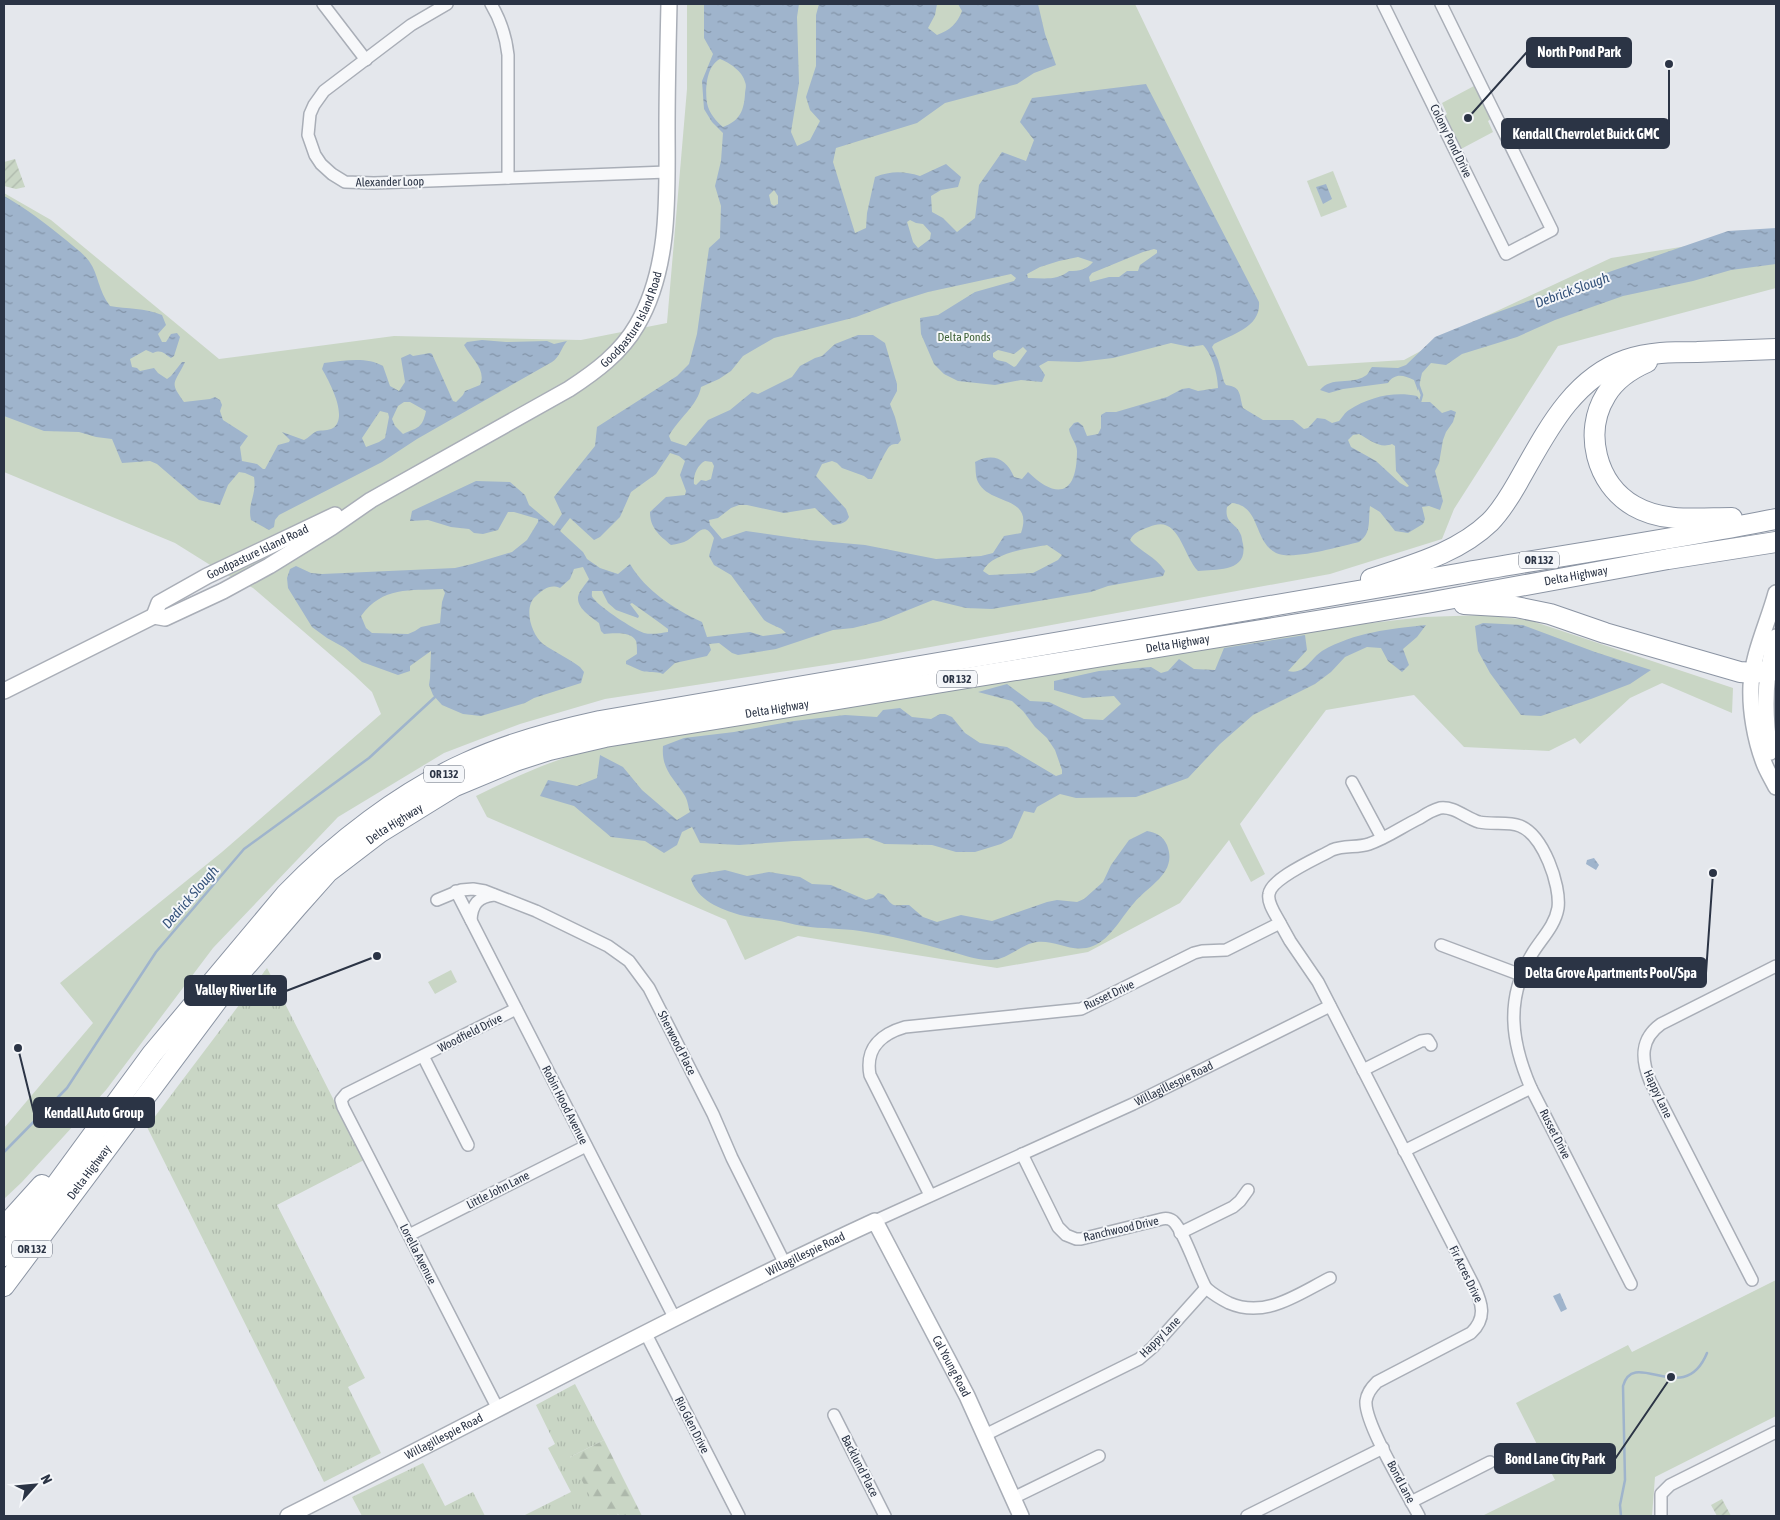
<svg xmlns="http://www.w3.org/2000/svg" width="1780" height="1520" font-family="'Asap Condensed',sans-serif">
	<defs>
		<pattern id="grass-tufts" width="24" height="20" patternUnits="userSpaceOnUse" patternTransform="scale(1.25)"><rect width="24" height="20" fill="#c9d6c5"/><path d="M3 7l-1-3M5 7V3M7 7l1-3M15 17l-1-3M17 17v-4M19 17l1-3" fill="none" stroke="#adb8ab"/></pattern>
		<pattern id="forest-firs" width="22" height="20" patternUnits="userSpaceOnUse" patternTransform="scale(1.25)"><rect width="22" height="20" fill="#c9d6c5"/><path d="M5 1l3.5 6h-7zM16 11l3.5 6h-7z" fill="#adb8ab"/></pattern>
		<pattern id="garden-furrows" width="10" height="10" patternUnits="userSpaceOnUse" patternTransform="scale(1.25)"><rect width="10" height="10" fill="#c9d6c5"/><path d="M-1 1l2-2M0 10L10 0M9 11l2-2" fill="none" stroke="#adb8ab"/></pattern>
		<pattern id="water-ripples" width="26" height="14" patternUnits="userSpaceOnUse" patternTransform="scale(1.25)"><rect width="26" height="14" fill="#9fb4cc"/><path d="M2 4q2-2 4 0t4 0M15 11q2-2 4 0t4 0" fill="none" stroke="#8293a7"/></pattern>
	</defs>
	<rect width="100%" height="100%" fill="#e4e7ec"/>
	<g fill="url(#grass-tufts)">
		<path d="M267,968L364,1160L277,1205L365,1378L348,1387L381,1453L324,1482L147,1127Z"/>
		<path d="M575,1384L604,1440L570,1457L619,1516H523L571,1492L548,1448L555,1444L536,1405Z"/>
		<path d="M423,1463L445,1506L473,1492L485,1516H362L352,1497Z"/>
	</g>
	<path fill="url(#forest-firs)" d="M604,1440L642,1516H619L618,1514L597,1510L570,1457Z"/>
	<g fill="#c9d6c5">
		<path d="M687,4H1135L1308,366L1404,360L1484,317L1611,258L1776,232V288L1558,346L1454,509L1442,539L1330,574L865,659L605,699L520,724L444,753L338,817L213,948L106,1090L22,1182L4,1199V1128L93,1023L60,983L222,852L381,714L372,692L354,675L253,588L223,573L175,543L4,472V193L51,220L219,359L394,336L581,340L667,323L687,89Z"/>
		<path d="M1474,86L1491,119L1488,121L1493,132L1461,149L1444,116L1447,114L1442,103Z"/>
		<path d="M1333,171L1347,207L1321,217L1307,181Z"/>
		<path d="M1485,615L1529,620L1733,688L1732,713L1662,683L1630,698L1580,744L1575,738L1549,751L1464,747L1414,695L1326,710L1240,824L1265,874L1251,882L1229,840L1180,903L1088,952L997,968L798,936L745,960L726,920L487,817L476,796C518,775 560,757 606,745L1309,630L1424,617Z"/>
		<path d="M451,970L457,982L435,994L428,982Z"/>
		<path d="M1776,1280V1416L1655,1477L1652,1516H1482L1555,1480L1516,1403L1628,1345L1632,1352Z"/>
	</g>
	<g fill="url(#garden-furrows)">
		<path d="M15,159L25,187L16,189L4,186V162Z"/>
		<path d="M1722,1499L1731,1516H1717L1711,1505Z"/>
	</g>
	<g fill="url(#water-ripples)" fill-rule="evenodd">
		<path d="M704,4H799L797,17L799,83L791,132L797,146L810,140L820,121L810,110L806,97L816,66V15L819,4H937L935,15L928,28L937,35C950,30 957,24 962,11L958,4H1038L1045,34L1056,65L1034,73L1017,84L945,103L917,123L836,148L833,162L855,233L866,228L867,213L875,177C891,171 903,171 920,176L946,164L961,177L958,187L941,190L931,196L932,212L943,218L957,232L975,218L979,185L1002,152L1026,161L1034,140L1020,122L1032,98L1146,84L1259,302C1261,327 1233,334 1214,344L1212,347L1218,360L1224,382L1226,385C1242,387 1239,395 1243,408L1263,420H1293L1304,429L1308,428L1317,418L1325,419L1332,423L1339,421C1342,418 1345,412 1349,410C1369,397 1394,391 1417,396L1421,402H1430L1442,413L1451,410L1456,412L1453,422L1446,432L1443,440L1439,463L1435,471L1443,501L1440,510L1429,506L1422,507L1425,519L1423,524L1408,533L1395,531L1380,512L1370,506C1368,520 1372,533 1359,542C1341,546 1292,561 1276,553C1253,541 1261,506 1232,503L1227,507C1224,523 1236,523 1240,533C1242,536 1242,541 1243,544C1248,572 1217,569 1198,571C1182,554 1179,513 1149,527C1141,530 1134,532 1130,540C1141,552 1155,556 1165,571L1163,576L1108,586L1091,592L992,609L966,608L933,600L881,621L853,628L833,630L776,649L738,655L732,653L719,643L709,644L711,650L707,656L675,663L663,674C656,671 648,673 642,671C636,669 632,666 626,664V661L637,654C637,650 637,644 636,641C632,631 612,633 604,634L601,631L599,623C592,617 577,609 578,597C579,591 586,584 589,579L583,567L574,569L570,579L560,588C550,584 544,589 536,596C523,607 531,634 543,644C555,652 568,658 580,667L584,672L581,683L534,698L525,703L481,716L463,714L442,705L433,695L429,685L430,678L431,651L410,666V671L398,675L362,662L345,648L327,638L312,627L288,588L287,578L290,569L296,566L311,573L322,574L455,568L472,564L512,552L527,540L538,522V519L514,512H508L498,530L483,534L474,533L469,529L451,527L428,520L410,521L412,511L476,481L510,482L525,495L529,505L554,526L562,514L554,497L595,446L597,427L677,376L689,364L697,334L709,248L720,238L721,206L715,186L721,161L723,133L712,122L704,109L702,81L713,54L704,38ZM720,59C729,62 743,72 745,82C747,86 745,90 745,94C744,110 740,121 723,127C716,121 709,113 707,103C705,90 706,66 720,59ZM774,190L778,196V204L774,206L771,204L769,195ZM910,220L916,223L923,224L931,233L930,239L918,248L913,242L908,225L907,222ZM1154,249L1157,250V253L1140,265L1138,271H1127L1119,277H1109L1090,282L1089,277L1092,273L1143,252ZM1078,257L1093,262C1086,270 1080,271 1069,271C1057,281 1043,278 1028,278L1027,274L1040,267L1059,261ZM1011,274L1016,278L1014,281L975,292L938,315L920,318L921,334L934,364L944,374L958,381L995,385L1021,380L1042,382L1045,375L1039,366L1048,361L1079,362L1113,358L1171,343L1190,347L1203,345C1212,354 1218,375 1218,388L1198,391L1189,388L1182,389L1167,397L1116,412H1106L1101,415V428L1098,434L1087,436L1083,426L1078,422L1074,423L1069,429C1070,437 1077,444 1077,451C1077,494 1058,501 1028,472L1022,479L1014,477C1007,459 993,452 975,462C976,468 975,476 978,482C990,506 1034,495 1021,533L1004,536L993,553L981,556L936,559L865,545L809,540L746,531L722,539L710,525L709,520L718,518L731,508L739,505H747L784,513L815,508L833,525C839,524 846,524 849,517L846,509L816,476L822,464L832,461L837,463L842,468L864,476L868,479H872C875,474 887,447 890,446C892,444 895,444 898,444L901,440L895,417L890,404L897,391V384L885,343L873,335H858L835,344L822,356L815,358L800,366L792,377L758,394L752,392L730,410L708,420L686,446L671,441L669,436C678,419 698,405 701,387L719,379L731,371L743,356L774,338L856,317L893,303L928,292ZM1023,347L1027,351L1016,366L1014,367L1006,362L997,360L993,357V353L998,350L1014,354ZM1359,434C1370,440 1380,449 1392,444L1395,446L1396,471L1409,486L1407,487L1400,483L1376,461L1351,447L1348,440L1353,435ZM670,453L679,456L685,461L680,475L686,491L685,495L666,497L650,512C650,528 659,535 671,545C677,544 683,543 688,540C699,533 704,521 714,538L709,556L714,565L731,575L764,620C772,626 780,626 786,633L763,636L750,632L707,637L702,622C674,609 646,591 630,564L618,574L600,568L587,559L583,552L560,531L570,518L594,540L600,537L620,517L631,492L656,474ZM705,461L712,462L714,466L711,479L706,481L701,480L696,485L694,484C693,476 697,465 705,461ZM1047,545L1062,555L1058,560L1033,573L989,575L983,571C991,553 1029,548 1047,545ZM443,589L445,593L442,602L440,623L421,627L415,631L408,634L372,633L366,628L361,616C383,586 409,591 443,589ZM602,591L608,603L616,610L638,618L639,616L630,604L632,603L660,623L668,629V632C661,633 652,635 644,633C633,629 601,608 594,599C591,596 592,595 592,591Z"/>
		<path d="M1326,184L1332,199L1323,204L1316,187Z"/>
		<path d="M4,196C26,208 46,224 66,240C74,247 83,253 89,261C99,275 98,291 110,306C127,309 145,308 162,315L166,325L158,334L162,342H166L171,334L177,333L180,337L174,356L171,358C164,354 162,349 153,353L146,350L130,359L132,367L137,368L140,371L154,368L158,373L167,379L171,376L182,362H185C174,385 169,381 184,402L210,399L215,397L220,400L222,405L220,411L223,420L248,436L240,447L242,461L257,464L263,469H265L278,445L289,442L290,440L282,432L304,440C309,438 312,433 317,431C322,430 328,431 333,428C349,417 329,381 322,369L324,363C343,361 366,356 383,366L390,386L399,391L405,382L401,358L410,354L413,356L430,353L432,354L453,401L456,402L463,395L465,391L480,385C487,370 471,358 464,345L467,342L482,340L506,342L547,341L554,344L567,341C561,348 560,357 552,362L417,439L382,462L279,515L275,520L274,527L269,530L251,520C247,504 257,495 254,477L245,473L239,472L228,485L220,505L199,500L157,464L150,461L122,463L112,439L96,437L79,432L44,431L4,416ZM404,402H410L426,411C422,429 418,427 403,434L395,426L392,419L398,406ZM380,411L388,413L389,417L385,438L379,442L366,447L362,438Z"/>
		<path d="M1776,228V264L1731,270L1693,281L1623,296L1555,320L1517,337L1462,354L1446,365L1431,363L1422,373L1418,391L1414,380C1403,375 1395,373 1388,383L1343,389L1329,393L1320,390C1331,376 1352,385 1365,376C1369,374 1369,370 1372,367L1398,368L1406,365L1435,337L1484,317L1609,272L1728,231Z"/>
		<path d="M1483,623L1523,625L1595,652L1651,670L1630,684L1591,699L1541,716L1521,715L1490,673L1478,651L1475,626Z"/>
		<path d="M1426,625L1417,637L1403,649L1409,665L1402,672L1388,661L1381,648L1367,647L1345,657L1331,672L1315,684L1253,715L1220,744L1188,778L1136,797L1076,798L1060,794L1037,807L1034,813L1024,811L1012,838L1001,844L975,852H956L932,845L885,844L868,838L794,841L739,845L700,843L692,827L682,832L677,845L664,853L645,841L611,837L574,806L540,796L548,780L577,786L597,778L600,755L623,767L642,790L677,820L690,812C688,807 688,801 685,796C674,778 661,770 663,746L684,738L734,732L794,721L845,715L877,717L883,710L900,708L912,717L931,719L940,714H945L952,717L965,733L980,743L1007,747L1056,776L1062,774V770L1055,750L1047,738L1035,727L1023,711L1012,701L978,692L1007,684L1030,701L1049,702L1084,719L1103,720L1121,704L1114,696L1083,698L1054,690V681L1099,671L1151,667L1161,673L1168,671L1179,659L1194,669L1215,670L1224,648L1305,635L1307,650L1288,671C1305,675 1310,659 1322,651C1355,632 1390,629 1426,625Z"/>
		<path d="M1147,831C1157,833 1163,836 1167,845C1178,873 1149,885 1134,903C1122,916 1111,939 1093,946C1073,954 1056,940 1037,942C1020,944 1007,961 989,960C975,960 962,954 948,951C919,943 889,935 860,931C841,928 822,929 803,926C793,925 784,921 774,920C763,918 751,918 740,915C720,909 697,900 691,879L694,875L725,870L747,876L769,872L800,877L812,884L831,885L866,900L873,898L878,893L884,895C895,910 894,904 909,905L923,917L937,922L961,915L992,921L1047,902L1057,900L1077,902L1084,899L1103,882L1111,865L1129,840Z"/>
		<path d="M1594,858L1599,865L1596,870L1586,864L1587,860Z"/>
		<path d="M1560,1293L1567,1309L1561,1312L1553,1296Z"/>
	</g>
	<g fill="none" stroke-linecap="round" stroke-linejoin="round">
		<g stroke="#9fb4cc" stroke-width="2.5">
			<path d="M1418,384L1422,395L1420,402"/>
			<path d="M4,1152L67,1088L156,952L244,849L369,758L435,697"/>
			<path d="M1621,1516L1620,1505L1625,1480L1623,1386C1634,1347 1684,1409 1707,1353"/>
		</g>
		<defs>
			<g id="street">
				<path d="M323,4L366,60"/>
				<path d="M447,4L411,25L324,91L314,105L310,114L308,135L315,155L321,164L332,174L345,182L374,183L667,172"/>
				<path d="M491,4C500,19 506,37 508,55V178"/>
				<path d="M1383,4L1506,254L1552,230L1441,4"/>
				<path d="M1352,782L1382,838"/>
				<path d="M456,891L675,1319"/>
				<path d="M437,900L461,890L473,889L485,891L536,911L608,946L629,961L649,988L713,1114L732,1158L785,1264"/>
				<path d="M471,920C472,904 478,897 494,895"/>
				<path d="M1280,923L1290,941L1318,982L1474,1286C1482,1303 1487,1318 1471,1333L1377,1382C1371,1388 1367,1393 1366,1401C1364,1423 1407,1493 1419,1516"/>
				<path d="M1441,945L1521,975"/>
				<path d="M423,1056L468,1145"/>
				<path d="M1363,1070L1421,1041L1428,1040L1431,1045"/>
				<path d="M1404,1151L1531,1088"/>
				<path d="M1022,1154L1058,1227L1066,1235L1076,1239H1081L1162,1219C1166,1218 1169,1218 1173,1221C1184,1231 1197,1272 1206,1288"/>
				<path d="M930,1195L870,1075C865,1048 881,1034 905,1027L1081,1009L1194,953L1202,951L1226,950L1280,923C1276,915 1267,903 1269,894C1271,878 1318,858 1332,850C1344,845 1357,848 1369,844C1387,838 1403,826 1420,818C1426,814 1433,810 1440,808C1454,806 1466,818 1479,822C1493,825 1507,821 1520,826C1543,835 1561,885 1558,908C1555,926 1541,939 1532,954C1505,999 1511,1042 1531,1088L1631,1284"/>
				<path id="s1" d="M875,1221L1133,1104L1330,1006"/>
				<path d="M1180,1233L1233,1207L1240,1201L1248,1190"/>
				<path d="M409,1235L586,1146"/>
				<path d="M1752,1280L1650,1081C1641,1059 1640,1039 1661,1024L1776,966"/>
				<path d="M646,1334L739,1516"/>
				<path d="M498,1409L343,1107L341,1100L346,1094L516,1009"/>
				<path d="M834,1415L885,1516"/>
				<path d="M985,1435L1139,1359L1153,1347L1206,1288C1213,1294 1221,1299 1229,1303C1266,1319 1298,1294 1330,1278"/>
				<path d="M1013,1498L1099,1456"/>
				<path d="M1411,1502L1490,1462"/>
				<path d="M1247,1516L1383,1448"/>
				<path d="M1661,1516V1494L1670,1485L1776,1432"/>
			</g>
			<g id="secondary">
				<path d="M1776,593C1768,623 1752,655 1751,686C1750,710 1755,740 1764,763C1767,771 1772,779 1776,787"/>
				<path id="s2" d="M154,616L159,603L207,576L335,515"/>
				<path id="s3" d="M4,691L154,616L165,618L223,591L269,566L332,527L371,500L569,389C595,372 621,353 637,325C671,267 667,193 667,129C667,87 668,45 669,4"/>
				<path d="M1770,752C1764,714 1764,674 1776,637"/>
				<path id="s4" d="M288,1516C484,1418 676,1313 875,1221L967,1396L1021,1516"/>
			</g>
			<g id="highway">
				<path d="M1647,362C1631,369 1615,380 1606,395C1583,432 1596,484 1634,506C1663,523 1699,518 1732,518"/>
				<path d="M1371,579C1412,565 1458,553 1490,522C1501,511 1510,496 1518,482C1545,435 1571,379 1626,360C1649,352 1672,352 1697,352C1723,351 1750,350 1776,349"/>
				<path d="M1464,604L1516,607L1550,614L1605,633L1740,672L1753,673L1776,670"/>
				<path d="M4,1227L42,1185"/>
				<path d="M4,1256L152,1054L286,894C335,843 401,792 466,763C509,743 554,731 600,721C886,672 1172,624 1457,574C1563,555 1670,540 1776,519"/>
				<path id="s5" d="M4,1286L222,994L296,908L328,872L379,833L455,786L515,761L549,750L605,737L1427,603L1668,559L1776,542"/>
			</g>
		</defs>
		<use href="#street" stroke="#a9aeb7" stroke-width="14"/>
		<use href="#secondary" stroke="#a9aeb7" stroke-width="18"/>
		<use href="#highway" stroke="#8b94a3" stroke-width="22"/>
		<use href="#street" stroke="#f7f8fa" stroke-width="11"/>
		<use href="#secondary" stroke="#fff" stroke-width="15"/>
		<use href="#highway" stroke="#fff" stroke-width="20"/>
	</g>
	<g text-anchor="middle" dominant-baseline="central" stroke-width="4" stroke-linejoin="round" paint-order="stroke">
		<g fill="#f4f6f9" stroke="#676e7b" stroke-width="1">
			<rect x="1519" y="551.5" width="40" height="17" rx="4"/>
			<rect x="937" y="670.5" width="40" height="17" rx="4"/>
			<rect x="424" y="765.5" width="40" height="17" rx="4"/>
			<rect x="12" y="1240.5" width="40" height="17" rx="4"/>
		</g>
		<g font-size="11" font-weight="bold" fill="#2b3445">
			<text x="1539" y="560">OR 132</text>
			<text x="957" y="679">OR 132</text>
			<text x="444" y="774">OR 132</text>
			<text x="32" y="1249">OR 132</text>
		</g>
		<g font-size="12" fill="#2b3445" stroke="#f4f6f9">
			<text transform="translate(1451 141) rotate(64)">Colony Pond Drive</text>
			<text transform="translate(390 182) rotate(-1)">Alexander Loop</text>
			<text stroke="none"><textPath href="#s3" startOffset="740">Goodpasture Island Road</textPath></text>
			<text stroke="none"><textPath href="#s2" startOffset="125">Goodpasture Island Road</textPath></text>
			<text stroke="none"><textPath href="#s5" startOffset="1822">Delta Highway</textPath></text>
			<text stroke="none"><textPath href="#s5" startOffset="1418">Delta Highway</textPath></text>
			<text stroke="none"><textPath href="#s5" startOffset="1012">Delta Highway</textPath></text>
			<text stroke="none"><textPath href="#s5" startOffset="608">Delta Highway</textPath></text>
			<text transform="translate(1109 995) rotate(-25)">Russet Drive</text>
			<text transform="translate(470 1033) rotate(-27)">Woodfield Drive</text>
			<text transform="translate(677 1043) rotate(63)">Sherwood Place</text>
			<text stroke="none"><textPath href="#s1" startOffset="329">Willagillespie Road</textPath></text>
			<text transform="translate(1658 1094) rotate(65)">Happy Lane</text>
			<text transform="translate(565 1105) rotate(63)">Robin Hood Avenue</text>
			<text transform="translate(1555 1134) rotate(63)">Russet Drive</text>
			<text stroke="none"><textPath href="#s5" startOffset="142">Delta Highway</textPath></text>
			<text transform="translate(498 1190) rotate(-27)">Little John Lane</text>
			<text transform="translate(1121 1229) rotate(-13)">Ranchwood Drive</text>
			<text transform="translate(418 1254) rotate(63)">Lorella Avenue</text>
			<text stroke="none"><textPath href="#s4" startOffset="580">Willagillespie Road</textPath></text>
			<text transform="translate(1466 1274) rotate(64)">Fir Acres Drive</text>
			<text transform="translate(1160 1337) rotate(-45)">Happy Lane</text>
			<text stroke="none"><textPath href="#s4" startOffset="821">Cal Young Road</textPath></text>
			<text transform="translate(692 1425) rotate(63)">Rio Glen Drive</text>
			<text stroke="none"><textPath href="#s4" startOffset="175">Willagillespie Road</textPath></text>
			<text transform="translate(860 1466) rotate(63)">Backlund Place</text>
			<text transform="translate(1401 1482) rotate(62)">Bond Lane</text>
		</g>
		<g font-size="12" fill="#3f6138" stroke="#f4f6f9">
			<text x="964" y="337">Delta Ponds</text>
		</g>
		<g font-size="14" font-style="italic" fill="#34527a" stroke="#f4f6f9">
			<text transform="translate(1572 290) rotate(-20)">Debrick Slough</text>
			<text transform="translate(190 897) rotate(-49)">Dedrick Slough</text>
		</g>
	</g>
	<path fill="none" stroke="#2b3445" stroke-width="2" d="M1468 118L1527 52M1669 64L1669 134M1713 873L1706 973M377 956L286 991M18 1048L34 1113M1671 1377L1615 1459"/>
	<g fill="#2b3445" stroke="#f4f6f9" stroke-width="2">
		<circle cx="1468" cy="118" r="5"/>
		<circle cx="1669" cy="64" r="5"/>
		<circle cx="1713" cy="873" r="5"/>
		<circle cx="377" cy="956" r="5"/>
		<circle cx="18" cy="1048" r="5"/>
		<circle cx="1671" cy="1377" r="5"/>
	</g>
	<g fill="#2b3445" stroke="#2b3445" stroke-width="2">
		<rect x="1527" y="38" width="104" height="29" rx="5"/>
		<rect x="1502" y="119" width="167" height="29" rx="5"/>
		<rect x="1515" y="958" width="191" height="29" rx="5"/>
		<rect x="185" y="976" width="101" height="29" rx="5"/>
		<rect x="34" y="1098" width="120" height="29" rx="5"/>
		<rect x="1495" y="1444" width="120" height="29" rx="5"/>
	</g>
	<g font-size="14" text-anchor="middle" font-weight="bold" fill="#fff">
		<text x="1579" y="57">North Pond Park</text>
		<text x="1586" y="139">Kendall Chevrolet Buick GMC</text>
		<text x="1611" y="978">Delta Grove Apartments Pool/Spa</text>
		<text x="236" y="995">Valley River Life</text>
		<text x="94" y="1118">Kendall Auto Group</text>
		<text x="1555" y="1464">Bond Lane City Park</text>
	</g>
	<rect width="1780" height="1520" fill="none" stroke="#2b3445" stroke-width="10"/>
	<g transform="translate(35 1485) rotate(63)" stroke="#f4f6f9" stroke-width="4" paint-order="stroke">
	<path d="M0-4L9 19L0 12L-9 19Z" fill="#2b3445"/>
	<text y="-8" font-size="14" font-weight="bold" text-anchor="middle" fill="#2b3445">N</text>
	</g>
</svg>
